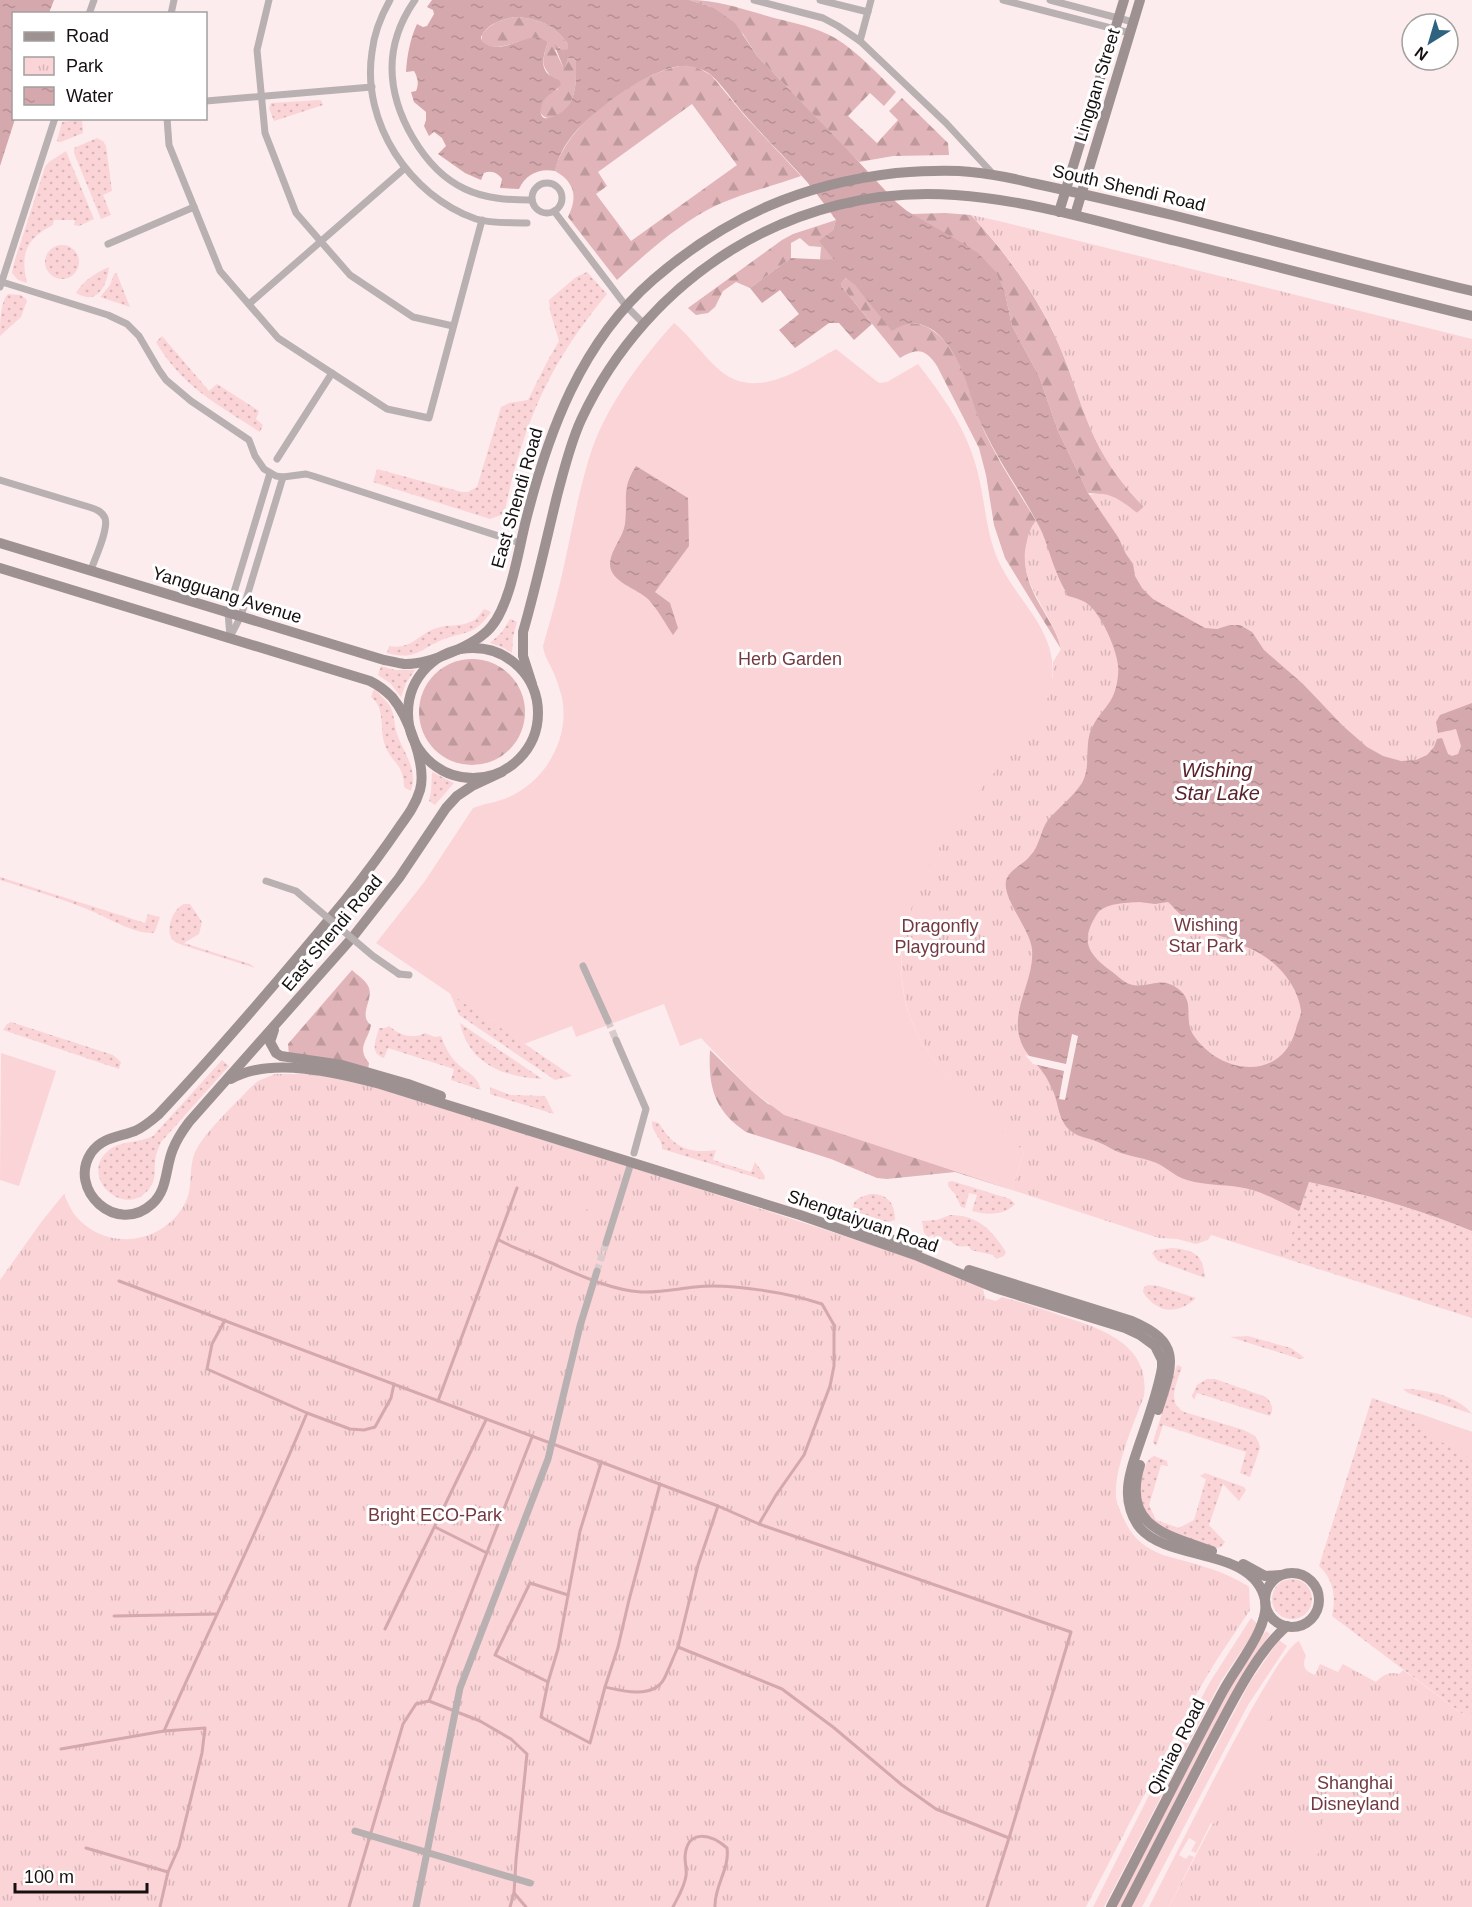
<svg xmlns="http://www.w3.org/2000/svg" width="1472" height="1907" font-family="Helvetica,sans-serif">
	<defs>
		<pattern id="grass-dots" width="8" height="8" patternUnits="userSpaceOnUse" patternTransform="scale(1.5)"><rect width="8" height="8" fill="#fbd4d7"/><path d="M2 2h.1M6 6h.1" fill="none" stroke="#d6b5b8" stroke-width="1.8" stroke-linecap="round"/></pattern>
		<pattern id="forest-firs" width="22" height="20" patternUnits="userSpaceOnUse" patternTransform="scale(1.5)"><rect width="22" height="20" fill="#e0b4b8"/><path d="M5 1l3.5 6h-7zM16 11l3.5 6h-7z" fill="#bf9a9d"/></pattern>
		<pattern id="park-tufts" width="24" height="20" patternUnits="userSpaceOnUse" patternTransform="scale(1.5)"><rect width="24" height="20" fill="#fbd4d7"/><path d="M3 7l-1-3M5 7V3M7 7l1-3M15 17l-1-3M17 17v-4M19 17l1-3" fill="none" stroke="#d6b5b8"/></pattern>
		<pattern id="water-ripples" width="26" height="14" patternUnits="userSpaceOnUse" patternTransform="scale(1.5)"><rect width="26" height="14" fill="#d4a8ac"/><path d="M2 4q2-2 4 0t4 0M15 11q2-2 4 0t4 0" fill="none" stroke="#b59093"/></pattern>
	</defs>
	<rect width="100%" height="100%" fill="#fdeced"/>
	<g fill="url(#grass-dots)">
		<path d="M321,100L323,105L274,121L269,108L271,103Z"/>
		<path d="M82,119L83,133L61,142L57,141L62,122Z"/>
		<path d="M97,138L103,141L106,146L112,191L103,195L111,215L101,219L74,153V148Z"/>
		<path d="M66,151L94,219L79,226L74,225L75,220H54L53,225C26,239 20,253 27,283L18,280L12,273L14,263L45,167L49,162Z"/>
		<circle cx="62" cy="262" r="17"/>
		<path d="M109,267C108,278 103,295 91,297C86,298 80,295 76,293C83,281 95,273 109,267Z"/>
		<path d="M587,272L607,294C548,365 523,424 504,514L490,519L373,482L377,469L462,492H468L477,487L501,407L509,403L528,400L547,362L559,341L550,311L549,300L576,277Z"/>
		<path d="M116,273L117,274L130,307L100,297L110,285L114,274Z"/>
		<path d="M8,294L21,295L27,300L21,317L0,336C0,324 0,302 8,294Z"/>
		<path d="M162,336L209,391L217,384L259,411L256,419L263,425L260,432C234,415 203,398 181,375C171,365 163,354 156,342Z"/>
		<path d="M484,609L491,612C475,635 467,631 444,639C419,649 417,661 387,653L389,646C413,650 417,634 437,628C448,624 460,627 470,622C477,620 480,614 484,609Z"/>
		<path d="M510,619L517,622L513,637L512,653L504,648L490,643L502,632Z"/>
		<path d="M381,666L395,670H415L406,683L401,697L390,683L378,675Z"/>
		<path d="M374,689C380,695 386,700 390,706C395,715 394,725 397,734C404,754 418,768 411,791L404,787C404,764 392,764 385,745C379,729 386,708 371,697Z"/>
		<path d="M432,772L454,783L435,805L429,801L431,792Z"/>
		<path d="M0,877L145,923L148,914L160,917L155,931L153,933C132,934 104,915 84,908C57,897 28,889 0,880Z"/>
		<path d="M184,904H190L202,922L199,934L184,943L250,964L255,968L182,945C178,943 173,942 171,937C166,927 174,908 184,904Z"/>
		<path d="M450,993L572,1076L555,1080L459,1015Z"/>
		<path d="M11,1022L113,1055L121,1062L119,1069L3,1030L7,1024Z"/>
		<path d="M460,1023L542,1079C503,1077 469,1064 460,1023Z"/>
		<path d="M389,1026C400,1035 412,1040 425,1033L435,1037L441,1036C445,1047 450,1057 459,1065C470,1075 476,1074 481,1090L451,1080L454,1069L388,1048L384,1058C369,1053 376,1040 379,1028H385Z"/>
		<path d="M222,1060L229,1066L161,1142C158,1149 155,1156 155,1164C154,1172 156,1179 151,1186C128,1223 76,1177 109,1150C120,1141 139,1143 153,1136Z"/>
		<path d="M490,1087L510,1095L545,1096L554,1114L490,1094Z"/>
		<path d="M652,1121L659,1123C673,1147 688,1154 716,1150L713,1160L751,1172L755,1162L765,1176L764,1180L662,1149C663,1138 651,1133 652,1121Z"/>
		<path d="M952,1181L1010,1199L1015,1204C1004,1216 986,1215 972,1211L977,1195L969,1193L965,1208L961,1207L955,1194L948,1186V1182Z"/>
		<path d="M1308,1182C1364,1194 1419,1209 1472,1231V1318L1284,1258Z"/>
		<path d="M870,1194C888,1193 895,1204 895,1220L888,1222L856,1212C848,1201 861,1197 870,1194Z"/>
		<path d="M950,1215C978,1215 992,1230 1006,1252L1004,1256L996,1259L993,1255L971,1250L969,1246C963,1247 955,1247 951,1241L943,1240L941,1236L935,1239L933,1235L928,1237L924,1233L922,1221L937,1220Z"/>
		<path d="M1172,1248C1194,1250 1203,1254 1205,1278L1158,1261L1152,1253L1156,1250Z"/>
		<path d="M1148,1285L1159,1286L1196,1298C1178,1315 1157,1314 1143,1292L1144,1287Z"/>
		<path d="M1248,1336L1291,1348L1305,1358L1300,1359L1230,1337Z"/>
		<path d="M1177,1365L1182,1367C1177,1383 1166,1402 1184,1412L1244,1430L1255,1436L1259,1443L1260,1448L1250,1477L1240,1473L1246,1452L1163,1425L1156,1446L1153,1442Z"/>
		<path d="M1207,1379H1215L1266,1397C1272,1403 1274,1409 1270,1416L1197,1393L1194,1400L1192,1396L1197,1385Z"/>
		<path d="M1403,1389C1426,1389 1458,1396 1472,1414L1408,1393Z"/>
		<path d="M1372,1398L1472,1432V1721L1332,1616C1336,1597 1334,1580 1319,1566Z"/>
		<path d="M1154,1456L1167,1461L1168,1466L1161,1465L1149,1505L1156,1520L1179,1528L1194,1520L1206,1479L1200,1476L1205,1473L1244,1487L1246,1490L1239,1501L1223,1484L1209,1525L1225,1542L1221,1547L1217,1548C1183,1537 1132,1528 1141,1480C1143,1471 1145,1460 1154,1456Z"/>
		<circle cx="1292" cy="1599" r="20"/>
	</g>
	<g fill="url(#forest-firs)" fill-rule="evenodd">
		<path d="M689,0C718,0 746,10 774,18C794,23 816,27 835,38C858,52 877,73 896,92L884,106L870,93L848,116L877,143L898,120L889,111L902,98L948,143L949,155L893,156L859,162L757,56L743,34L714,8Z"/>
		<path d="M515,17C538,18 555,25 568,44V49L562,51L559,47L555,50L563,67L568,58H574L576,62C576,75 577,91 570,103C555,131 527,115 546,96C550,93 555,91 558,89C546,64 538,72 548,42C544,40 538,37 534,38C517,39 497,55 482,41V34C491,23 502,19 515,17Z"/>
		<path d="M687,65L696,67L711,75L744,115L801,176C773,186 744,193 717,205C680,223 647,252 617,280L568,217C578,197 575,182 555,171C565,124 640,70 687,65ZM692,104L737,165L631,241L596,194L607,186L598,172Z"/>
		<path d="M945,213L971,215C1004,251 1033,290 1054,334C1070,367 1079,403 1094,436C1106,462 1124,487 1144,507L1137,513C1121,501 1109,494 1088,493L1058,431L1039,376L1012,326L1005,293L912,214Z"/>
		<path d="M836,220L833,230L827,235L834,260H820L821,247L809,246L800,238L791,243V258L750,288L736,282L723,291L715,307L708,313L696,315L688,308L782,240L793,234Z"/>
		<path d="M846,278L850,280L899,326C931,312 958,354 967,380C973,398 977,416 985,433C999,463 1019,492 1036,521C1018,555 1024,579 1043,610C1050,623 1058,634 1061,649L1005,558L994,525L986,475L979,448L937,366C925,348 917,348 900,358L842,287L841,283Z"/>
		<circle cx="472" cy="712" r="53"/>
		<path d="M352,970C357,975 367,981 369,988C373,1001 358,1015 371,1025C368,1041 356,1047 369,1063L368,1070L289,1056L288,1044Z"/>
		<path d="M710,1050L750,1089L768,1104L1012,1190L955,1172L887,1179L877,1178L831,1159L746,1132C714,1111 708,1086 710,1050Z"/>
	</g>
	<g fill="url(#park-tufts)">
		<path d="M971,215L999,221L1472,339V1231C1419,1209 1365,1194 1309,1182L1284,1258L1211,1235L1208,1240L1196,1244L1177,1239L1159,1238L1012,1190L1024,1152C991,1121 944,1080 922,1042C882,975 907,897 945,835C955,820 967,806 977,791C1002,753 1027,715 1053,677V662L1061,649C1053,611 1015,583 1027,541C1028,534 1032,524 1037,520C1047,512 1063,507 1074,501C1101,487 1115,495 1137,513L1144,507C1124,487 1107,464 1095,439C1079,406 1071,370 1055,336C1035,291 1004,251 971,215Z"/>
		<path d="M275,1074H320L359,1082L526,1133L866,1243L918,1261L983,1288L985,1298L996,1301L1002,1297C1021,1302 1040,1308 1059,1315C1099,1328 1151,1343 1144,1396C1134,1423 1114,1468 1116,1497C1117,1506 1122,1515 1126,1523C1133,1539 1147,1549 1163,1555C1194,1564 1222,1569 1249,1587L1250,1610L1216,1661L1198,1691L1086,1907H0V1280L42,1221L64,1194C67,1201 70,1208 74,1214C103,1251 159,1246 183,1207C195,1189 187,1168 196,1150C207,1130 234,1105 250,1088L258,1081Z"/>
		<path d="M1320,1664L1338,1672L1343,1664L1376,1682C1383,1675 1389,1671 1399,1674L1403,1670L1472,1721V1907H1169L1291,1672L1313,1679Z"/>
	</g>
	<g fill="#fbd4d7">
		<path d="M674,323C690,336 701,353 716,367C754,404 800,369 836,349L879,383L887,382L918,364C942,395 966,428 976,466C985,497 985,530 998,560C1019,606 1064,634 1050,691C1047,703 1039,713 1032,723C1015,748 995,771 976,795C922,862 872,959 922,1042C944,1080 992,1121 1024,1152L1012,1190L784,1115L750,1089L701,1038L680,1046L664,1004L576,1037L572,1026L524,1044L376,943L425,881L473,808C486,803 500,802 513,795C547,778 570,737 562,698C560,691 558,683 555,676C551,665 544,657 543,646C551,618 559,590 565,561C573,524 580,485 592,449C609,402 641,360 674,323Z"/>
		<path d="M1,1053L56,1071L19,1186L0,1180Z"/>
		<path d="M584,1188C594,1189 598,1193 598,1203L595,1207L585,1210L578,1217L573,1213L580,1191Z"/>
		<path d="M1418,1413L1472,1432V1458C1459,1454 1423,1432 1416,1420Z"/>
		<path d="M1251,1618L1259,1625L1221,1681L1104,1907H1093L1151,1791L1210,1682Z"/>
		<path d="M1266,1631L1270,1634L1259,1650L1121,1907H1115L1228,1689Z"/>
		<path d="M1279,1640L1287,1646L1248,1705L1142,1907H1131L1250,1682Z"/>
		<path d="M1299,1641L1306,1656C1301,1667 1306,1672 1316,1675L1312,1681L1292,1674L1256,1743L1260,1771L1254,1778L1234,1790L1228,1804L1227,1814L1229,1824L1217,1818L1215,1824L1211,1823L1196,1853L1191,1851L1196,1842L1189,1838L1179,1855L1186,1859L1189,1855L1194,1857L1169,1907H1149C1169,1869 1274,1651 1299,1641Z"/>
		<path d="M1344,1805L1327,1836L1324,1835L1319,1844L1322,1846L1315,1859L1278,1840L1283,1835C1300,1836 1328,1835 1323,1811Z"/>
	</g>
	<g fill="url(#water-ripples)" fill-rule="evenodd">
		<path d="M0,0H54L49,13L14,14V118L15,119L0,166Z"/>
		<path d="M432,0H689L714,8L735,23L757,56L844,146L896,202L907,211L964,244L978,253L996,272L1005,293L1012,326L1039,376L1058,431L1088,493L1118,537L1126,554L1133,564L1135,576L1142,588L1153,599L1205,628L1217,629L1230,625H1240L1252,632L1264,650L1303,684L1343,726L1367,747L1383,756L1401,761L1416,760L1427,755L1434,747L1437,739L1442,738L1448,754L1452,756L1458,754L1461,746L1456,729L1438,733L1436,722L1440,715L1472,703V1231C1419,1209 1365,1194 1309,1182L1299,1211C1283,1203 1267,1194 1249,1189C1229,1184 1207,1186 1187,1180C1173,1176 1165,1165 1151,1161C1140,1157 1127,1156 1116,1151C1111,1149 1106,1145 1100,1143C1091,1138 1079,1138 1071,1131C1058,1121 1059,1104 1053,1091C1050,1085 1048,1079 1044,1074C1037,1063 1025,1054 1021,1042C1009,1010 1035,981 1032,949C1030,928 999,895 1007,878C1011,869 1024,864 1030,856C1040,846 1040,831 1048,820C1059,807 1073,797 1082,783C1092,765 1083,743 1093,726C1098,715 1108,707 1113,696C1117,687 1119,674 1118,665C1116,647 1100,611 1085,602C1079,599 1073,597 1068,596C1064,588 1059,580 1056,571C1050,557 1047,542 1040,528C1023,495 1001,465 985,432C969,401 967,364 941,337C926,322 909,319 892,331L855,285L846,278L841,283L842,287L872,324L854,340L839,323H829L795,348L779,330L799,314L780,290L762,303L750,288L791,258L834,260L819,241L833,230L836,220C827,208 818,195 808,183C788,160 766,139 746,116C734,103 723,85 710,74C704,70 696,67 689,66C666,64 632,85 614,98C589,117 562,138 555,171C539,168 526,174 519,189L500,188L502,179C498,173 491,170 484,173L481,180L465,173L438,154L446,146L442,138L434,132L429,136L424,126L426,120V112L414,102L411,92L416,91C419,84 418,78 414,71L406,72C407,56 410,39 417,24L423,27L427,26L434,14L433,10L427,7ZM515,17C538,18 555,25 568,44V49L562,50L554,44L564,69L568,58H574L576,62C576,75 577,91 570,103C563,116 534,129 542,104C545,94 556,93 561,84L559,80C538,73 542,59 548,42C547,41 541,38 539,38C523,34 500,57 482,41L481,37C486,24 502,19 515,17ZM1139,902L1155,904L1168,902C1172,905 1176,911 1180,914C1186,919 1194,920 1201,923C1208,927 1213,933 1220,936C1222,937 1226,937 1228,938C1231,939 1233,942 1236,943C1240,945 1245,946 1249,948C1274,958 1298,984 1301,1011C1301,1017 1297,1023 1296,1029C1282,1082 1221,1075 1194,1036C1182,1018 1197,1002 1177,988C1160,976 1150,988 1133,985C1125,984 1117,975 1111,971C1087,953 1080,941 1097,914C1104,903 1126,903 1139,902Z"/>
		<path d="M636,466L688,498L689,546L655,592L670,603L678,628L673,635C665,623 658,610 649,600C637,588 609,582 610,563C611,549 623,538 625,524C628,499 621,489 636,466Z"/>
	</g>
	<path fill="#fdeced" d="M1072,1034L1078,1036L1065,1100L1059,1099L1064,1071L1033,1064L1025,1055L1066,1064Z"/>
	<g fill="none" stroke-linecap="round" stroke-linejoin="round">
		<g stroke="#d4a8ac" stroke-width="3">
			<path d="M499,1240C515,1249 533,1254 549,1262C577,1274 610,1290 641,1292C659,1293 677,1289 695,1287C730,1283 789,1293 822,1304L834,1325V1366L830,1386L804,1455L776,1495L759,1524"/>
			<path d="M119,1281L718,1506L759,1524L1071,1632L1009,1838"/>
			<path d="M225,1320L212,1344L207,1369L307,1413L350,1429L364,1430L375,1427L391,1398L394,1384"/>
			<path d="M438,1401L517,1188"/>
			<path d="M435,1527L487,1553"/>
			<path d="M568,1595L530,1583L495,1655L548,1682L541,1717L590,1743L605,1687C622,1691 653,1699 664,1679C669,1669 673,1658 678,1647L782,1689L833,1727L902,1785L936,1809L1009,1838L987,1907"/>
			<path d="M114,1616L216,1614"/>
			<path d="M385,1629L486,1420"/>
			<path d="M678,1647L698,1565L718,1506"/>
			<path d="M548,1682L558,1649L580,1531L601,1463"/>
			<path d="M605,1687L618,1647L629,1600L660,1484"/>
			<path d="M429,1701L532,1437"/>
			<path d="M164,1731C211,1624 263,1520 307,1413"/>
			<path d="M61,1749L164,1731L205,1728L202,1753L179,1847L168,1872L160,1907"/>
			<path d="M86,1848L168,1872"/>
			<path d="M349,1907L403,1724L416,1704L429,1701L480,1721L511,1739L527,1754L516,1860L514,1893L526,1907"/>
			<path d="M510,1907L514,1893"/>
			<path d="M673,1907C678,1897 684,1888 686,1876C687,1870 685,1863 685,1857C687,1828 711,1834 727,1848C730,1869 714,1886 715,1907"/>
		</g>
		<g stroke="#dacbcc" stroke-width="7" stroke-dasharray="7 3.5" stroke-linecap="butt">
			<path d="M608,1021L616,1040"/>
			<path d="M597,1271L606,1243"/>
		</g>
		<g stroke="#b9b0b1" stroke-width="7">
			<path d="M269,0L257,50L265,133L296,213L350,275L413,317L453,326"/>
			<path d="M390,0C381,16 374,33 372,52C361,123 410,196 476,219C492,224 510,222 527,223"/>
			<path d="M415,0C401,20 392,44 392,68C392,113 424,170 465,189C486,199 509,200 532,200"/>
			<path d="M754,0L823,18L838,26L860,41L946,123L993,174"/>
			<path d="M820,0L868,12"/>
			<path d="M1003,0L1130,33"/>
			<path d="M1050,0L1133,22"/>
			<path d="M89,14L94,0"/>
			<path d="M171,14L174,0"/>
			<path d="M860,41L871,0"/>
			<path d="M206,101L372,87"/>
			<path d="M167,118L169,145L220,271L278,338L387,409L429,418L482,220"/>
			<circle cx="547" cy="198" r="15"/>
			<path d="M554,211L626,306L643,323"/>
			<path d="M108,244L194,207"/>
			<path d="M2,282L108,315L127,324L139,336L159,370L166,380L191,401L249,440L255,456L264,469L276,476L283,477L306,474L313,476L520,543"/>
			<path d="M0,287L55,118"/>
			<path d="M249,304L405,168"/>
			<path d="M277,459L332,373"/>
			<path d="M0,480L89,507C95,509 102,511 105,518C109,529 95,558 91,570"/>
			<path d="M230,637L228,612L270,473"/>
			<path d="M230,637L241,616L283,477"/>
			<path d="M583,966L608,1021"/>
			<path d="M399,974L409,975"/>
			<path d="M616,1040L646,1109L634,1153"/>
			<path d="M606,1243L630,1166"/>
			<path d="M355,1831L530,1883"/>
			<path d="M416,1907L460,1688L548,1459L580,1326L597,1271"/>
		</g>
		<g stroke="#9e9192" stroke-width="10">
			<path d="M1059,212L1124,0"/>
			<path d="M1075,215L1140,0"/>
			<path d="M0,543L384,660C390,661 397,663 404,664C428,665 476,645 491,627C510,605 518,553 525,524C548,432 581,342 654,279C726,217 801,184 896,173C920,171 946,169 971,172C992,174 1012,178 1032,183C1079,193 1126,204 1172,215C1272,240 1372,267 1472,291"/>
			<path d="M0,568L370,681C378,685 385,690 392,697C408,716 427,766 420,790C416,804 408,815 400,826C383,851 365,875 346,899C285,973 223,1046 158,1115C151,1121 144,1127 135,1131C119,1137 102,1137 91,1153C67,1190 117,1236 152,1204C168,1190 165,1168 173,1149C177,1139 183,1130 189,1122L352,938L399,878L446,808L457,796L472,786L502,772"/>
			<circle cx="473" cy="713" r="65"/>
			<path d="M532,684L523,656V632C536,587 546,541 557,496C564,470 570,444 581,420C648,276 795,183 955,195C1030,200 1103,223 1176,241C1275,266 1373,292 1472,316"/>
			<path d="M274,1030L270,1042L276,1053L281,1056L342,1065L408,1084L441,1096"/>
			<path d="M231,1079C270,1056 339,1073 380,1084L800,1215L915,1255L995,1288L1125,1328L1140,1335L1155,1346L1162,1360V1368C1157,1396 1146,1424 1137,1451C1133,1463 1128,1477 1128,1490C1127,1503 1132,1518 1140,1528C1169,1562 1254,1547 1265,1600C1267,1610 1263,1622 1259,1631C1249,1653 1233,1672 1222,1693C1184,1764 1148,1836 1111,1907"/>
			<path d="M854,1226L918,1249"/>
			<path d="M969,1270L1132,1321C1184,1343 1172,1366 1158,1410"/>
			<path d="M1140,1465C1121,1527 1167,1535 1212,1551"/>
			<path d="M1243,1564L1265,1576L1281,1575"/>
			<circle cx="1292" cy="1600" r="27"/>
			<path d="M1126,1907C1154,1853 1182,1798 1210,1744C1230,1707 1255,1653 1287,1626"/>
		</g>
		<path stroke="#b9b0b1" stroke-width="7" d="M266,881L296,891L373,956L399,974"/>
	</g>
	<g text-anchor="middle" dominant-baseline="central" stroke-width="6" stroke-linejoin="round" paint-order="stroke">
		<g font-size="18" fill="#161010" stroke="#fff">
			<text transform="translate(1097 85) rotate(-73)">Linggan Street</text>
			<text transform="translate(1129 188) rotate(13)">South Shendi Road</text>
			<text transform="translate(517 498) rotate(-74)">East Shendi Road</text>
			<text transform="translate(227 595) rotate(17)">Yangguang Avenue</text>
			<text transform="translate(332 933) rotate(-50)">East Shendi Road</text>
			<text transform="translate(863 1221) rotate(19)">Shengtaiyuan Road</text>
			<text transform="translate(1176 1747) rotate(-63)">Qimiao Road</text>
		</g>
		<g font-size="18" fill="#733941" stroke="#fff">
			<text x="790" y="659">Herb Garden</text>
			<text x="1206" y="925">Wishing<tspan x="1206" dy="21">Star Park</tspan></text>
			<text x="940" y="926">Dragonfly<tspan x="940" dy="21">Playground</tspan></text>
			<text x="435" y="1515">Bright ECO-Park</text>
			<text x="1355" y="1783">Shanghai<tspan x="1355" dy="21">Disneyland</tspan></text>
		</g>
		<g font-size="20" font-style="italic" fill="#5a232c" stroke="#fff">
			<text x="1217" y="770">Wishing<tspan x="1217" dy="23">Star Lake</tspan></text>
		</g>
	</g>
	<rect x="12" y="12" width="195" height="108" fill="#ffffff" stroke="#a29f9f" stroke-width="1.5"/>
	<rect x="24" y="32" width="30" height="9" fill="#9e9192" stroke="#a29f9f" stroke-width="1.5"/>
	<text x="66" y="42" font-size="18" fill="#161010">Road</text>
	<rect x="24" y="57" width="30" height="18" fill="url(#park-tufts)" stroke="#a29f9f" stroke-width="1.5"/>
	<text x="66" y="72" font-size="18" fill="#161010">Park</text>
	<rect x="24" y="87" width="30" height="18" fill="url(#water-ripples)" stroke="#a29f9f" stroke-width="1.5"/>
	<text x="66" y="102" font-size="18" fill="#161010">Water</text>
	<g transform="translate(1430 42) rotate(217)"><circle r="28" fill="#ffffff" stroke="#a29f9f" stroke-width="1.5"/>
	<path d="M0-4.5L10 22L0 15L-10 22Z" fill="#2f627f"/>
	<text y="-9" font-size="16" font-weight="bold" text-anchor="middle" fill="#161010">N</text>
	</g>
	<path d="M15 1883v9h132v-9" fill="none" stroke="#161010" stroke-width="3"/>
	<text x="24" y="1883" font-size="18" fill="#161010" stroke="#ffffff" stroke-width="4.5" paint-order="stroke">100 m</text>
</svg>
